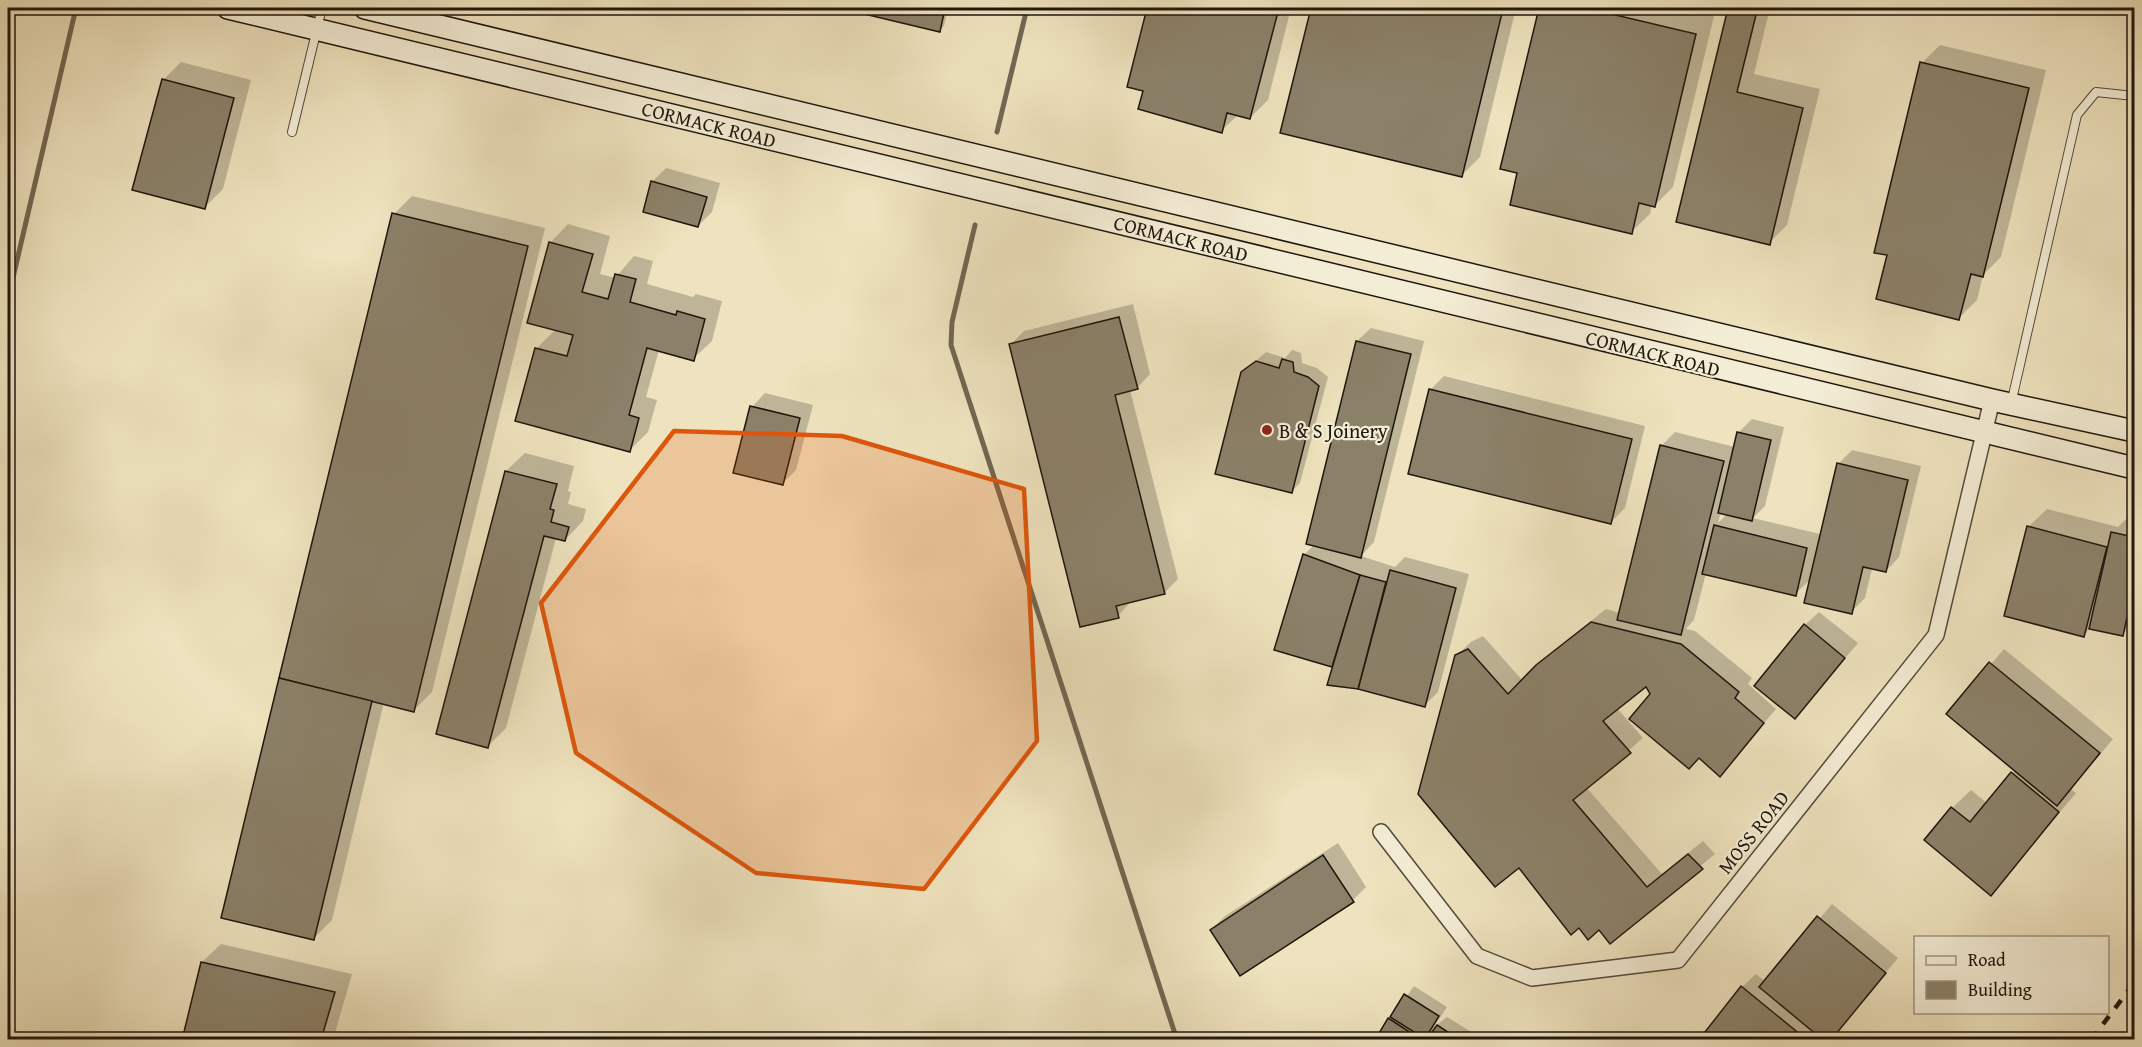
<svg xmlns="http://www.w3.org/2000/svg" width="2142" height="1047" font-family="'Gentium Book Plus',serif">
	<rect width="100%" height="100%" fill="#eee3be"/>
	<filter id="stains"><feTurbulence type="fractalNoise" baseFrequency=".00333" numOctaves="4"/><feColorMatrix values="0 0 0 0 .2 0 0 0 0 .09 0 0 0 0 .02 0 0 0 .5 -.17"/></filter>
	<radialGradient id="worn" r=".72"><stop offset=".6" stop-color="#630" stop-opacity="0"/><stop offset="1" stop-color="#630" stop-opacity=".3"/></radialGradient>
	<g fill="#0003" fill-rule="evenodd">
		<path d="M841,8H948L944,26L939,30Z"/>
		<path d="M1148,8H1291L1268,100L1250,118L1238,115L1221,131L1145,90L1128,86Z"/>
		<path d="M1312,8H1516L1480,157L1462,175L1282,132Z"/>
		<path d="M1541,8H1678L1714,16L1673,187L1655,205L1652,204L1650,214L1631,232L1519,172L1502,168Z"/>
		<path d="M1731,8H1770L1754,74L1820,89L1787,225L1769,243L1678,221Z"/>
		<path d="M1940,45L2046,70L2001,257L1983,275L1977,300L1959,318L1889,254L1922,63Z"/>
		<path d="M181,62L251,80L223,189L204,208L163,80Z"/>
		<path d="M666,168L720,183L712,212L698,226L652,182Z"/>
		<path d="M412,196L545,228L432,692L414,710L384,702L332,920L314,938L394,214Z"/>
		<path d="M568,224L610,236L600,274L615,278L634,256L653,261L647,284L693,297L696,294L722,301L712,341L693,359L659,350L646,397L657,400L648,432L630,450L536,349L556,329L550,243Z"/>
		<path d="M1133,304L1150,374L1137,388L1130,390L1178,579L1164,593L1131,601L1118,616L1011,344L1024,331Z"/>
		<path d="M1371,328L1424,341L1374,542L1361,556L1395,567L1405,557L1469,574L1438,692L1425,705L1358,688L1334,666L1276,649L1304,555L1314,545L1357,341Z"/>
		<path d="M1292,350L1301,353L1302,363L1317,368L1328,377L1300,483L1291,492L1242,373L1266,352L1285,358Z"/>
		<path d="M1444,376L1645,426L1625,508L1611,522L1430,390Z"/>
		<path d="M765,393L813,405L796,470L782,484L752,407Z"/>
		<path d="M1752,419L1784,427L1765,506L1753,518L1820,534L1838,464L1852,450L1921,466L1899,557L1886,571L1872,568L1865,598L1851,612L1812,578L1795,594L1706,573L1694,620L1686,629L1695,631L1752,678L1748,684L1776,709L1720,774L1646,685L1617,708L1643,738L1586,787L1662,874L1703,841L1715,854L1610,941L1599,928L1456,656L1471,642L1483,636L1523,681L1552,652L1606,609L1620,613L1661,446L1675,432L1735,447L1738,433ZM1721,512L1727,514L1718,523Z"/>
		<path d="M525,453L574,466L568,491L571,492L568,504L586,509L583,521L565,540L556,538L506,728L488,746L506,471Z"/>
		<path d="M2047,509L2118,527L2126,519L2134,521V622L2122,635L2091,627L2084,635L2028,527Z"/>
		<path d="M1819,612L1858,643L1795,717L1805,625Z"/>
		<path d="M2004,649L2113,739L2071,789L2076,793L1991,894L1952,808L1971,790L1987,803L2016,769L1948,714Z"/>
		<path d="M1338,843L1366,887L1353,900L1211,930L1225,916Z"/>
		<path d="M1832,904L1898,958L1833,1036L1838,1040H1717L1742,987L1756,974L1766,982Z"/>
		<path d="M221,944L352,974L333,1040H183L202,962Z"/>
		<path d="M1414,986L1447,1007L1434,1027L1447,1017L1473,1033L1469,1040H1376Z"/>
	</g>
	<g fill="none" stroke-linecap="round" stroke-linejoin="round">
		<g stroke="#716753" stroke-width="5">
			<path d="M997,132L1027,8"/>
			<path d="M975,225L952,322L951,345L1177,1040"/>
			<path d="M8,299L76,8"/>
		</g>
	</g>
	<g fill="#8b8169" stroke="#1f160d" stroke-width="1.5">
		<path d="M839,8H945L940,32Z"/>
		<path d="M1147,8H1279L1250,119L1227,113L1222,133L1138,109L1143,91L1127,87Z"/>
		<path d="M1311,8L1503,9L1462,177L1280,133Z"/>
		<path d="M1539,8H1586L1696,34L1655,207L1639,203L1632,234L1510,205L1517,173L1500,169Z"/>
		<path d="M1728,8L1756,15L1737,92L1803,108L1770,245L1676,222Z"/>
		<path d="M1920,62L2029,88L1983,277L1971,274L1959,320L1876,299L1887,255L1874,253Z"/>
		<path d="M162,79L234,98L205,209L132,190Z"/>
		<path d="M651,181L707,197L698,227L643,212Z"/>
		<path d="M392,213L528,246L414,712L279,678Z"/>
		<path d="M549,242L593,254L582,292L608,299L615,274L636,279L630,302L676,315L677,311L705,319L694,361L647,348L629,415L639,418L630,452L515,421L535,348L567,356L573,335L527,323Z"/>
		<path d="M1119,317L1138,389L1115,395L1165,594L1116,606L1119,618L1080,627L1009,344Z"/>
		<path d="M1356,341L1411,354L1361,558L1306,544Z"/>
		<path d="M1282,359L1293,362L1294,372L1308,377L1319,386L1292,493L1215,474L1241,372L1256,361L1279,368Z"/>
		<path d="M1429,389L1632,439L1611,524L1408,474Z"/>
		<path d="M750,406L800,418L783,485L733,473Z"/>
		<path d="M1737,432L1771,440L1752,521L1718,513Z"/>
		<path d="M1660,445L1724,461L1681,635L1617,620Z"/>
		<path d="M1837,463L1908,480L1886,572L1863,567L1852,614L1804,603Z"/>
		<path d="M505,471L557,484L550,509L554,510L551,522L569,527L565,541L544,536L488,748L436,734Z"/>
		<path d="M1714,525L1807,548L1796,596L1702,574Z"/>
		<path d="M2027,526L2107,547L2084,637L2004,616Z"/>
		<path d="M2111,532L2134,537V585L2123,636L2089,629Z"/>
		<path d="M1303,554L1360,575L1332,667L1274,650Z"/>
		<path d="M1390,570L1456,588L1425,707L1358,689Z"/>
		<path d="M1360,575L1386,582L1358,689L1327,685Z"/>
		<path d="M1591,622L1681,644L1739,692L1735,698L1764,723L1720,777L1699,758L1689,769L1629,719L1650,694L1646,687L1603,721L1631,753L1573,800L1647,887L1688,854L1703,869L1610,944L1599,930L1588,940L1579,928L1571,935L1519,868L1495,887L1418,794L1455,655L1468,649L1508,694L1536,665Z"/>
		<path d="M1804,624L1845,658L1795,719L1754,686Z"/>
		<path d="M1989,662L2100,753L2057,806L1946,714Z"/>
		<path d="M279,678L372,701L314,940L221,918Z"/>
		<path d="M2011,772L2059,812L1991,896L1924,840L1951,807L1970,822Z"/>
		<path d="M1323,855L1354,902L1240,976L1210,930Z"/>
		<path d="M1817,916L1886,973L1831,1040H1823L1759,987Z"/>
		<path d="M201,962L335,992L321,1040H182Z"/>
		<path d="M1741,986L1807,1040H1714L1705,1032Z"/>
		<path d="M1404,994L1439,1016L1425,1039L1390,1017Z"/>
		<path d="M1388,1018L1422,1040H1375Z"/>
		<path d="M1437,1025L1460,1040L1427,1039Z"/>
	</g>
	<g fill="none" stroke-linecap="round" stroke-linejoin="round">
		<defs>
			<g id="lane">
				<path d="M292,132L322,8"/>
				<path d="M2011,404L2077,115L2096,92L2134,96"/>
			</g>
			<path id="street" d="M1381,832L1477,956L1532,978L1678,960L1936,635L1992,400"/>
			<g id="secondary">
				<path d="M228,8L2134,468"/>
				<path d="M365,8L1992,400L2134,431"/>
			</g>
		</defs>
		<use href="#lane" stroke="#534939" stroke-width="10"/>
		<use href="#street" stroke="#534939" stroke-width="18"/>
		<use href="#secondary" stroke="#1f160d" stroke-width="24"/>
		<use href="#lane" stroke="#f4edd5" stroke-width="8"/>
		<use href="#street" stroke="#f4edd5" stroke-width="15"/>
		<use href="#secondary" stroke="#f4edd5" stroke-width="21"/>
		<path stroke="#1f160d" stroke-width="4.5" stroke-dasharray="10 10" stroke-linecap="butt" d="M2091,1040L2134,983"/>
	</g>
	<path fill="#de560c" fill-opacity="0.2" stroke="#de560c" stroke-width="4.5" stroke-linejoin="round" d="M674,431L842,436L1024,489L1037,741L924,889L756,873L576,753L541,603Z"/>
	<circle fill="#8f2418" stroke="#f4edd5" stroke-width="2" cx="1267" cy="430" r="6"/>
	<g text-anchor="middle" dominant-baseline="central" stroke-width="4.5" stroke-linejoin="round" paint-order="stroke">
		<g font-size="20" fill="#1f160d" stroke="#f4edd5">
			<text transform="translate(709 124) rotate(14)">CORMACK ROAD</text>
			<text transform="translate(1181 238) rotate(14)">CORMACK ROAD</text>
			<text transform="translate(1653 353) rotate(14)">CORMACK ROAD</text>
			<text transform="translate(1753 832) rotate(-51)">MOSS ROAD</text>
		</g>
		<g font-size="20" fill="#1f160d" stroke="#f4edd5" text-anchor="start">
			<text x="1279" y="430">B &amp; S Joinery</text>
		</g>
	</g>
	<rect width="2142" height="1047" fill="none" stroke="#eee3be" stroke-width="30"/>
	<rect x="9" y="9" width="2124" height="1029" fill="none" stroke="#1f160d" stroke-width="3"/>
	<rect x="15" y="15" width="2112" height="1017" fill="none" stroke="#1f160d" stroke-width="1.5"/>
	<rect x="1914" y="936" width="195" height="78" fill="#f4edd5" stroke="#9f9785" stroke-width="1.5"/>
	<rect x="1926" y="956" width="30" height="9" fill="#f4edd5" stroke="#9f9785" stroke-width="1.5"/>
	<text x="1968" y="966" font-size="18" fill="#1f160d">Road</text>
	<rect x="1926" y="981" width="30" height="18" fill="#8b8169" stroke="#9f9785" stroke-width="1.5"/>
	<text x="1968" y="996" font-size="18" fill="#1f160d">Building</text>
	<rect width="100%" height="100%" filter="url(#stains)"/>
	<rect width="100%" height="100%" fill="url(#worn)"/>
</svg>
